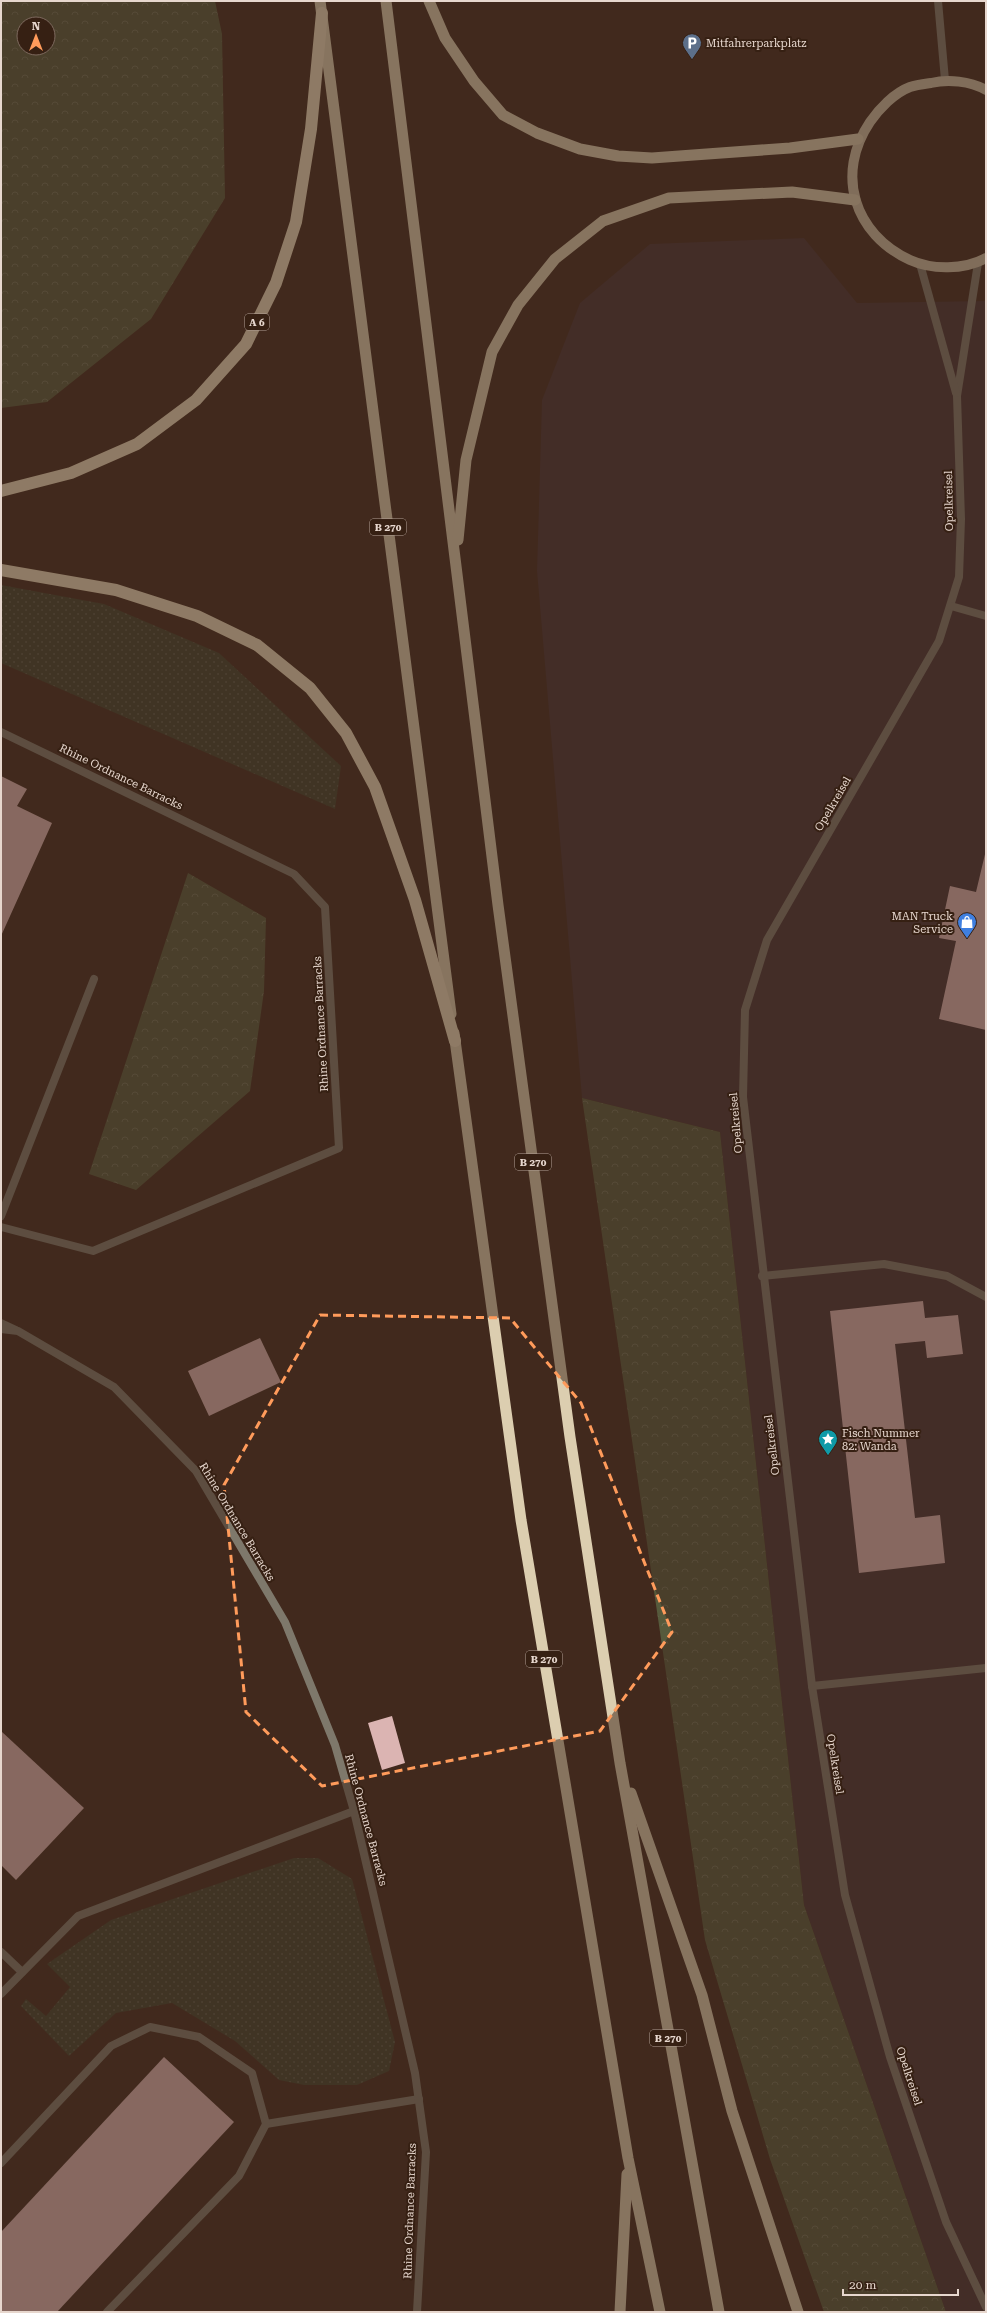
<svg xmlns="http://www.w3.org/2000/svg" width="987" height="2313" font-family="'Roboto Serif',serif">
	<defs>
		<pattern id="grass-dots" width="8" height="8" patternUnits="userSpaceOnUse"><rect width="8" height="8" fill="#3e402d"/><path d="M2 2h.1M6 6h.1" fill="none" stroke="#5a5b4a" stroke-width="1.8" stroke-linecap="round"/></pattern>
		<pattern id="forest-crowns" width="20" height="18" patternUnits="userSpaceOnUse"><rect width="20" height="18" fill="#565a3c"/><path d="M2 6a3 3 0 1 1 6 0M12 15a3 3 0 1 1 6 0" fill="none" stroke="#6e7157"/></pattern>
	</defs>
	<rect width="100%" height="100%" fill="#41291d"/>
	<path fill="#463133" d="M804,238L857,303L984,301L986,300V2312H946L804,1905L720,1132L582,1098L537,571L542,400L580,303L650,244Z"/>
	<g fill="url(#grass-dots)">
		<path d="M1,585L104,604L219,653L341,766L335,809L1,663Z"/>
		<path d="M294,1858H318L352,1879L395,2042L389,2071L357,2085H304L279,2080L235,2041L172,2003L116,2013L69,2056L21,2006L26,1999L46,2016L70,1987L47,1964L111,1920Z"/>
	</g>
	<g fill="url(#forest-crowns)" fill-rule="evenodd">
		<path d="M1,1H215L222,34L225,198L151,319L47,402L1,408ZM24,24H48V48H24Z"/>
		<path d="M188,873L266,918L264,991L250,1091L136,1190L89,1174Z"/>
		<path d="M582,1098L720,1132L804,1905L946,2312H824L770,2159L705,1940Z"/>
	</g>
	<g fill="#dbb4b2">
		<path d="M1,776L27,789L17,806L52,823L1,936Z"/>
		<path d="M986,850V1030L939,1019L956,941L939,938L950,886L976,892Z"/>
		<path d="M923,1301L925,1318L958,1315L963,1354L927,1358L925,1341L895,1344L915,1518L940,1515L945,1563L859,1573L830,1311Z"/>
		<path d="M260,1338L281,1382L209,1416L188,1371Z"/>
		<path d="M392,1716L405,1763L382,1770L368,1723Z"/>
		<path d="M1,1731L84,1808L16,1880L1,1865Z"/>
		<path d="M164,2057L234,2122L57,2312H1V2232Z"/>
	</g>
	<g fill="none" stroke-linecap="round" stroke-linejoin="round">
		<g stroke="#7e786b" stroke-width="8">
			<path d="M938,1L945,80"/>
			<path d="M1,732L294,874L325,907L339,1148L93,1251L1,1227"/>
			<path d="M1,1216L94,979"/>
			<path d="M762,1276L884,1264L947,1276L986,1297"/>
			<path d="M1,1323L16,1330"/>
			<path d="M812,1686L986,1668"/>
			<path d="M1,1952L22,1972"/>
			<path d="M1,1994L78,1916L354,1811"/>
			<path d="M266,2124L419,2099"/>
			<path d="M1,2163L111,2046L150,2027L199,2037L252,2073L266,2124L239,2176L107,2312"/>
		</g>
		<g stroke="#7e786b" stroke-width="8">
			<path d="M978,263L957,396L961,519L959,577L939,641L767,940L745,1010L743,1097L812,1686L845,1895L890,2057L946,2222L986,2307"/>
			<path d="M920,264L956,393"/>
			<path d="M951,606L986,616"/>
			<path d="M1,1329L18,1331L114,1387L196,1471L285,1622L335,1745L354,1811L415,2073L426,2152L417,2312"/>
		</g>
		<path stroke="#cdbfa5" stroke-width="10" d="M986,90C970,81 948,79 931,83C924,84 916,85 910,87C894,93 879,109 870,122C835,174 854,234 910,260C932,270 964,270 986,258"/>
		<g stroke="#dcceb0" stroke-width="11">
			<path d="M320,1L451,1014"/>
			<path d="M386,1L498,905L570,1437L620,1763L719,2312"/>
			<path d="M429,1L445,38L474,81L503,115L537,133L580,149L618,156L652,158L790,148L858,139"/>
			<path d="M458,540L466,460L492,352L518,305L555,259L603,221L669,198L792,192L855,200"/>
			<path d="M454,1033L521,1520L628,2158L660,2312"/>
			<path d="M631,1793L702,1995L732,2111L798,2312"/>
			<path d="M620,2312L627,2174"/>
		</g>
		<g stroke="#ecdcbc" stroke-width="12">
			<path d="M1,491L71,473L137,444L196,400L246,344L276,283L296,222L311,129L322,13"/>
			<path d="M1,570L116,590L197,616L257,645L310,688L346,733L375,787L415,900L455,1041"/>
		</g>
	</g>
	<path d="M0 0H987V2313H0ZM320,1315L510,1318L581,1403L672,1632L600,1731L322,1786L246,1712L224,1485Z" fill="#41291d" fill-opacity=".55" fill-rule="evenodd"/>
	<path fill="none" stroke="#ff9b5b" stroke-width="3" stroke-dasharray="8 5" stroke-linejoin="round" d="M320,1315L510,1318L581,1403L672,1632L600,1731L322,1786L246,1712L224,1485Z"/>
	<defs>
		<symbol id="parking-pin" viewBox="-11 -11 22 30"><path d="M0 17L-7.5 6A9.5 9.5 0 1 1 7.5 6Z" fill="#5c6f8a" stroke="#362013"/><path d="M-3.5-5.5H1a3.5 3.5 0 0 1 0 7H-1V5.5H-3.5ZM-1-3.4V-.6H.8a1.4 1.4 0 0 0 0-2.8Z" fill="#fff"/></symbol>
		<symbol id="shop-pin" viewBox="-11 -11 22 30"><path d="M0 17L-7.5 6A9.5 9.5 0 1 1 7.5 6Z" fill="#3f7fe0" stroke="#362013"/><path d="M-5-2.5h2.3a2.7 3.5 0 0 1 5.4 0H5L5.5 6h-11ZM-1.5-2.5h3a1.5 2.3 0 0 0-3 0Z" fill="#fff"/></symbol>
		<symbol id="sight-pin" viewBox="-11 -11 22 30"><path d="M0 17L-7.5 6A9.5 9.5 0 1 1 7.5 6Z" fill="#0f9aa8" stroke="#362013"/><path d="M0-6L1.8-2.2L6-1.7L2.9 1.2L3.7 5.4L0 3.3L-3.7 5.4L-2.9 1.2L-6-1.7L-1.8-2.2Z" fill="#fff"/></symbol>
	</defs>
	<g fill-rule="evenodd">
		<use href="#parking-pin" x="681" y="32" width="22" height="30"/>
		<use href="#shop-pin" x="956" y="911" width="22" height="30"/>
		<use href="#sight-pin" x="817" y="1428" width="22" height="30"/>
	</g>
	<g text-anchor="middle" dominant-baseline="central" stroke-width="4" stroke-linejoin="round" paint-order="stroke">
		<g fill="#362013" stroke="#b2a096" stroke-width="1">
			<rect x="245" y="314" width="24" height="16" rx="3"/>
			<rect x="370" y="519" width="36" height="16" rx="3"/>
			<rect x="515" y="1154" width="36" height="16" rx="3"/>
			<rect x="526" y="1651" width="36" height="16" rx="3"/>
			<rect x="650" y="2030" width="36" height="16" rx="3"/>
		</g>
		<g font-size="10" font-weight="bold" fill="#e7d7ce">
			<text x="257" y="322">A 6</text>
			<text x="388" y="527">B 270</text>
			<text x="533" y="1162">B 270</text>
			<text x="544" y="1659">B 270</text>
			<text x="668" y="2038">B 270</text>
		</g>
		<g font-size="11" fill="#e7d7ce" stroke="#362013" text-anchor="start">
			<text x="706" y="43">Mitfahrerparkplatz</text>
			<text x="953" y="916" text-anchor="end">MAN Truck<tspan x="953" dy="13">Service</tspan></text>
			<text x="842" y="1433">Fisch Nummer<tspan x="842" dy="13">82: Wanda</tspan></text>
		</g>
		<g font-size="11" fill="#e7d7ce" stroke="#362013">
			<text transform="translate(949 501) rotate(-91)">Opelkreisel</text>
			<text transform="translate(121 777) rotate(26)">Rhine Ordnance Barracks</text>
			<text transform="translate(833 804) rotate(-60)">Opelkreisel</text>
			<text transform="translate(321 1024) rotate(-93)">Rhine Ordnance Barracks</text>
			<text transform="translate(736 1123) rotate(-95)">Opelkreisel</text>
			<text transform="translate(772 1445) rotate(-97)">Opelkreisel</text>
			<text transform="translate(237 1522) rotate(59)">Rhine Ordnance Barracks</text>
			<text transform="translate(835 1764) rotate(81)">Opelkreisel</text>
			<text transform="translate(366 1820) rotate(75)">Rhine Ordnance Barracks</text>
			<text transform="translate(909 2076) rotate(72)">Opelkreisel</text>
			<text transform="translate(410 2211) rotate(-88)">Rhine Ordnance Barracks</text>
		</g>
	</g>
	<rect width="987" height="2313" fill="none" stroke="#e7d7ce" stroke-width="4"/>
	<g transform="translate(36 36)"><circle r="19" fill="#362013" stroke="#7d695e"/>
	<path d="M0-3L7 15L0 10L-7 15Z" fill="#ff9b5b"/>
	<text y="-6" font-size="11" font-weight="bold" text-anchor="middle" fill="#e7d7ce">N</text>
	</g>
	<path d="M843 2289v6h115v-6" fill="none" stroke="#e7d7ce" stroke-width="2"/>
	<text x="849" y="2289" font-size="12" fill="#e7d7ce" stroke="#362013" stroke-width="3" paint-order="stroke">20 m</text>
</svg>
